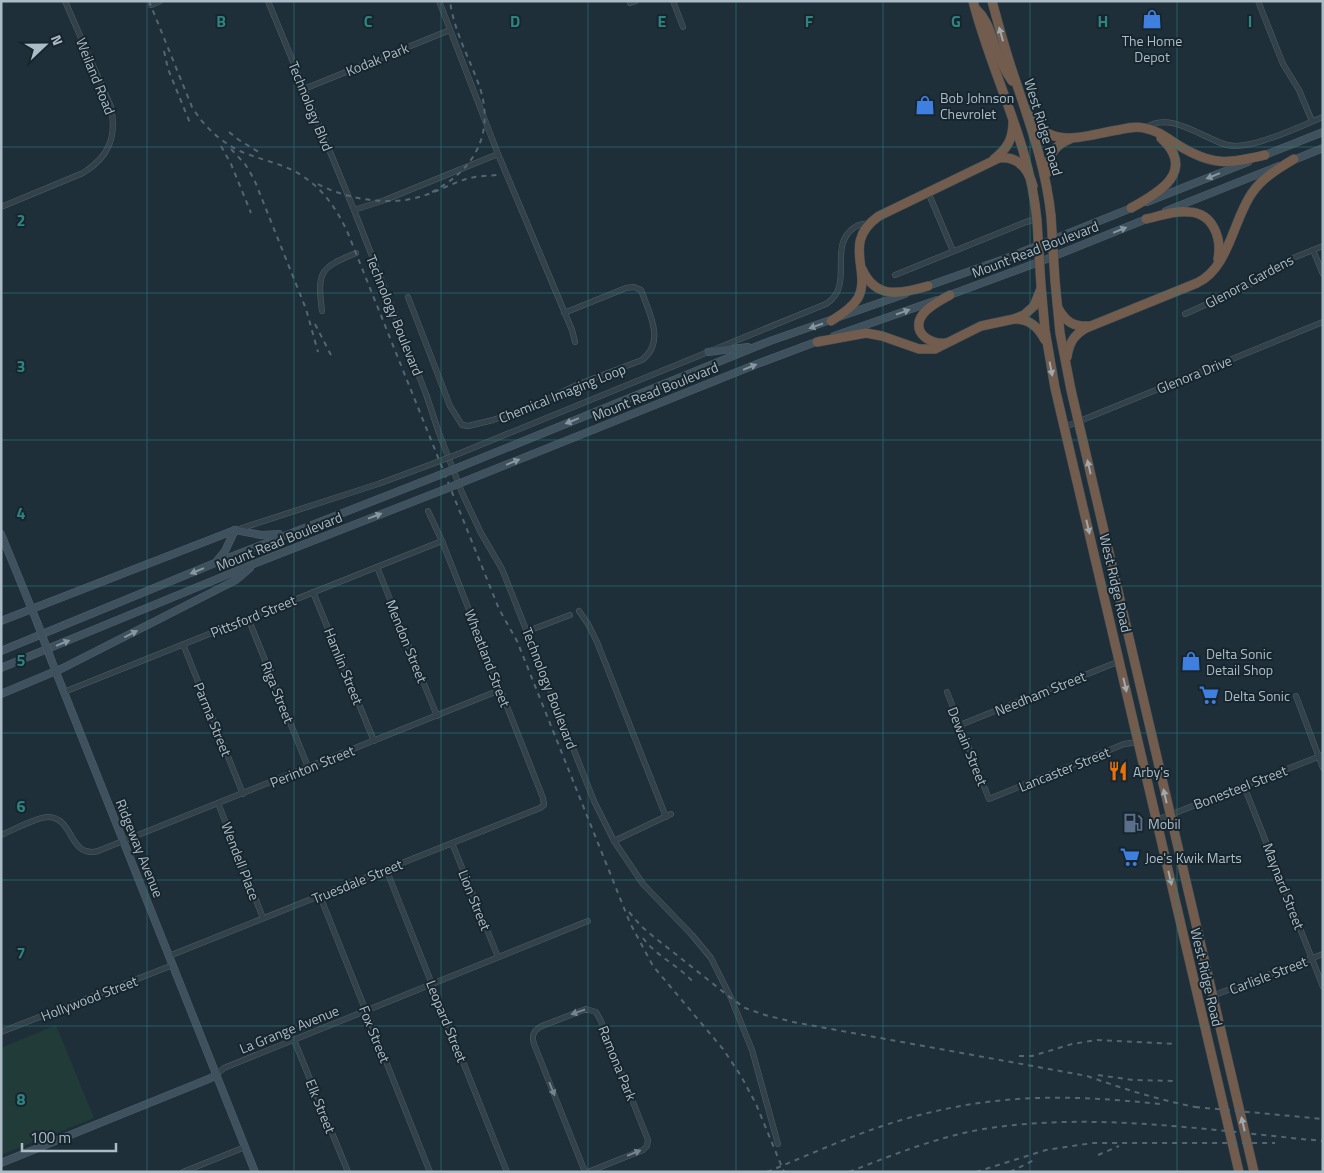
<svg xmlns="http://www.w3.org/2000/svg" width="1324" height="1173" font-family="'Titillium Web',sans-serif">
	<rect width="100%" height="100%" fill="#1e2f3a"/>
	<path fill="#203b38" d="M56,1025L94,1118L1,1155V1048Z"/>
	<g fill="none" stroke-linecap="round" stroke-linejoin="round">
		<defs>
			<g id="street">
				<path d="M268,1L354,210L426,394L439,433L463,495L481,533L502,569L594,801L614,841L643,884L692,935L711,958L731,998L752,1050L778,1144"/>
				<path d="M439,1L498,154L572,330L575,342"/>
				<path d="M673,1L683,27"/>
				<path d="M1258,1L1283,64L1299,90L1312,121"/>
				<path d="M630,3L636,1"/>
				<path d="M151,5L160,1"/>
				<path d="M304,89L450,30"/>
				<path d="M1146,128C1169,110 1204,139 1227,145C1250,151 1300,126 1323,117"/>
				<path d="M928,192L953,251"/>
				<path d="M1,207L83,173C109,157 117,137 111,107L65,1"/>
				<path d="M354,210L385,200L498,154"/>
				<path d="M1313,250L1323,274"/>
				<path d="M895,275L1026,222L1037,219"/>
				<path d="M408,297L450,406L462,425L468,426L493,420L533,406L579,384L642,360C666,342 649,312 641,290L634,287L626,288L564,313"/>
				<path d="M322,311C317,271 320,268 356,253"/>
				<path d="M1185,314L1249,285L1293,258L1323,246"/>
				<path d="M1065,427L1323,322"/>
				<path d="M458,454L826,304C856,285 826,246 855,227C860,224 864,223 870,224"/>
				<path d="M239,529L378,484L432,464"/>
				<path d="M377,567L437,716"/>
				<path d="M313,592L374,741"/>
				<path d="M579,611L588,624L597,642L666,817"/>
				<path d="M248,618L308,767"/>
				<path d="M528,631L570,615"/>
				<path d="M183,644L243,794"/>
				<path d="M64,692L442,541"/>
				<path d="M947,692L989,799L1124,744L1139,742"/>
				<path d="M1296,696L1323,768"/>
				<path d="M960,725L1120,661"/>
				<path d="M1244,786L1323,987"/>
				<path d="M218,803L263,918"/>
				<path d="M1157,820L1323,755"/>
				<path d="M1,835C14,830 36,817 48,817C74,817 69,859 98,851L500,690"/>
				<path d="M614,841L671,814"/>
				<path d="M452,843L498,957"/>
				<path d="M386,869L507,1172"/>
				<path d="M320,896L430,1172"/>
				<path d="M169,956L540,808L544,805L543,798L442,541L428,511"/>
				<path d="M1212,996L1323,954"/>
				<path d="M1,1032L173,965"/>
				<path d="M294,1040L348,1172"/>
				<path d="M217,1074L224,1068L588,921"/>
				<path d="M183,1172L245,1147"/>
				<path d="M585,1172L534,1044C531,1035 534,1030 542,1026L586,1009L596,1012L601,1021L648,1140L647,1146L643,1150L588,1172"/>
			</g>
			<g id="secondary">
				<path d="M1260,157L1323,132"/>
				<path d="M1291,161L1323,148"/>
				<path d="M1147,202L1248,162"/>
				<path d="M1166,211L1279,166"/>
				<path d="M925,287L1007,258L1134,207"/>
				<path d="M947,296L1047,259L1149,218"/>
				<path d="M834,336L937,300"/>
				<path d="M708,352L748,347"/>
				<path d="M462,466L770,341L905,294"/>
				<path d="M468,480L757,364L821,340"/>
				<path d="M235,530L261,535L279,534"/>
				<path d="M1,534L37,622"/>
				<path d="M216,562L225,551L235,530"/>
				<path d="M1,621L235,530"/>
				<path d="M1,651L215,563L437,476"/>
				<path d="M52,662L255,1172"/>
				<path d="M1,668L256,563L443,490"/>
				<path d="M1,694L63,668L236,580L250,568"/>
				<path d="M1,1163L211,1078L217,1074"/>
			</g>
			<g id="highway">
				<path d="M973,1C992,76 1030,142 1037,221"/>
				<path d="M992,1C999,27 1006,53 1015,79C1030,124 1046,168 1051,216"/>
				<path d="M976,9C988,20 990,33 996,48C1000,60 1005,71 1012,81"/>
				<path d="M1027,112C1049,151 1081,136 1118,130C1127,128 1136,126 1144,128C1157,130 1167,138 1178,145C1212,166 1227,164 1265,155"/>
				<path d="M994,159C1007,149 1013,139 1013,122"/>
				<path d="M1047,173C1048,156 1054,145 1070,139"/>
				<path d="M1131,208C1159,193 1197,171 1161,138"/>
				<path d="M1146,219C1160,216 1175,210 1189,212C1213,213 1222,238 1218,259"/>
				<path d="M862,269C876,300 900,294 928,286"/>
				<path d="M1055,281L1060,333L1071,390L1254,1172"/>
				<path d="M1041,286L1045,330L1055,388L1239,1172"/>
				<path d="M1058,308C1065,321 1073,327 1088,326"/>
				<path d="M1014,319C1030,319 1038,327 1045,340"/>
				<path d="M831,321C841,315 852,308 858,298C872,271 841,242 879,216L999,158C1018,156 1028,168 1033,186"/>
				<path d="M817,342L866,333L882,336L919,349H935L981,326L1014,319L1024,315L1034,306L1040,291"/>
				<path d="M946,343C929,345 910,331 923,314C929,306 941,300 950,295"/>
				<path d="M1067,357C1069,343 1074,335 1086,328L1197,283C1229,268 1233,220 1252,193C1262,178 1279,168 1294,159"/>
			</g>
		</defs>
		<use href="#street" stroke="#4f5f68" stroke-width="6"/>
		<use href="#secondary" stroke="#4f5f68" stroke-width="8"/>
		<use href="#highway" stroke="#3c4c54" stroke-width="10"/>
		<use href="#street" stroke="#32414a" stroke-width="5"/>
		<use href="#secondary" stroke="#3f515d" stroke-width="7"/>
		<use href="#highway" stroke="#715c4e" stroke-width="9"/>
		<g stroke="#536672" stroke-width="2" stroke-dasharray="5 5" stroke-linecap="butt">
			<path d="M149,1L192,107C204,126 219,141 240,151C260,160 282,163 301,175C323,189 336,208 347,231L499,609L517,641L630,923L653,966L723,1049L741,1076L756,1104L784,1172"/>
			<path d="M164,51L168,69L190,123"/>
			<path d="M229,132L239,140L262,154"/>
			<path d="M221,146L231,164L251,213"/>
			<path d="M231,149L245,164L254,179L306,309L318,352"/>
			<path d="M318,184C345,199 389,206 419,197C435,193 450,184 466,179C476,176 487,176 497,175"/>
			<path d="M432,192C473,171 495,135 480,88C470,59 454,32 450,1"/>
			<path d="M315,324L332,357"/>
			<path d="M629,912L642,927L654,937L731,998L745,1008L765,1015L793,1022L1087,1076C1124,1089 1162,1101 1201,1108"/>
			<path d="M643,938C656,956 678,965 693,982"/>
			<path d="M1019,1056H1032L1072,1044L1097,1040L1177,1044"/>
			<path d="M1098,1075L1133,1080L1176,1081"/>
			<path d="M1195,1107L1323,1119"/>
			<path d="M1098,1155L1119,1146"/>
			<path d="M767,1172C816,1152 865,1129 916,1116C1002,1093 1073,1095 1160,1104"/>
			<path d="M849,1172C895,1154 942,1135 990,1128C1099,1112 1214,1131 1323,1141"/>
			<path d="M976,1172L1046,1150L1093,1143H1275"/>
			<path d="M1010,1172L1036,1159"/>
		</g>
		<defs>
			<path id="street-bridge" d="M432,464L458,454"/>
			<g id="secondary-bridge">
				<path d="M437,476L462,466"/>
				<path d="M443,490L468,480"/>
				<path d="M37,622L52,662"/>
			</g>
			<g id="highway-bridge">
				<path d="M1051,216L1055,281"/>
				<path d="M1037,221L1041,286"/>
			</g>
		</defs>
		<use href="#street-bridge" stroke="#4f5f68" stroke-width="6" stroke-linecap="butt"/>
		<use href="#secondary-bridge" stroke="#4f5f68" stroke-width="8" stroke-linecap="butt"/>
		<use href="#highway-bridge" stroke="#3c4c54" stroke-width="10" stroke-linecap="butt"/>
		<use href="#street-bridge" stroke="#32414a" stroke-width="5"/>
		<use href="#secondary-bridge" stroke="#3f515d" stroke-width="7"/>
		<use href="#highway-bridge" stroke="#715c4e" stroke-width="9"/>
	</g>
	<defs><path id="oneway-solid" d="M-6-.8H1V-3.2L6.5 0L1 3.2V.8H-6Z" transform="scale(1.25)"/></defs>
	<g fill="#a0a9af">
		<use href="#oneway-solid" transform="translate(1001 34) rotate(-106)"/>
		<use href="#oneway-solid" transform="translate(1051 369) rotate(79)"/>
		<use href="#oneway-solid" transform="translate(1089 467) rotate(-103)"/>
		<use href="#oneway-solid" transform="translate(1088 527) rotate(77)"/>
		<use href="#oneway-solid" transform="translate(1125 685) rotate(77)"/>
		<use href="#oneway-solid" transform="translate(1165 796) rotate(-103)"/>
		<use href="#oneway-solid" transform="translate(1170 878) rotate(77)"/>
		<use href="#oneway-solid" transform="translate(1243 1124) rotate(-103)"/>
	</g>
	<g fill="#8697a2">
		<use href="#oneway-solid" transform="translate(1213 176) rotate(158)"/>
		<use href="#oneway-solid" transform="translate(1120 230) rotate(-22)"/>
		<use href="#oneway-solid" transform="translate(903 312) rotate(-19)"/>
		<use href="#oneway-solid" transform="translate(816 326) rotate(161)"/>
		<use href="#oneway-solid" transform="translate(750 367) rotate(-22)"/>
		<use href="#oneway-solid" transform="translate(572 421) rotate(158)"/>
		<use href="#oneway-solid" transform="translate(513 462) rotate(-22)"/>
		<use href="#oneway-solid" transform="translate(375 516) rotate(-21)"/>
		<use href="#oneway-solid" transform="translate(197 571) rotate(158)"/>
		<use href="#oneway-solid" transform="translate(131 634) rotate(-27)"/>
		<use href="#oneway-solid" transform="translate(63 643) rotate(-22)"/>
	</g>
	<g fill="#75858f">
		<use href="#oneway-solid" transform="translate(578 1012) rotate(161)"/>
		<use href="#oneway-solid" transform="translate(552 1089) rotate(68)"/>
		<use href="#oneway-solid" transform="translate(634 1153) rotate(-22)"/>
	</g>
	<path fill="none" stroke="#2e8480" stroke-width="1" stroke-opacity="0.55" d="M147,1V1172M294,1V1172M441,1V1172M588,1V1172M736,1V1172M883,1V1172M1030,1V1172M1177,1V1172M1,147H1323M1,293H1323M1,440H1323M1,586H1323M1,733H1323M1,880H1323M1,1026H1323"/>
	<defs>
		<symbol id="shop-bare" viewBox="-9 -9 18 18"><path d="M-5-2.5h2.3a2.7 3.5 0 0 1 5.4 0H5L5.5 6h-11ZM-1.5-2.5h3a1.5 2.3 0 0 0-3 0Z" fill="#3f7fe0" stroke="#17262e" stroke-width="2.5" paint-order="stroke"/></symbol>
		<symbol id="supermarket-bare" viewBox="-9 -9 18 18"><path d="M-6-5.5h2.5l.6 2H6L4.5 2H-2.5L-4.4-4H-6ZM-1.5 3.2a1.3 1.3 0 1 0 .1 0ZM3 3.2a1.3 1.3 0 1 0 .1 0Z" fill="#3f7fe0" stroke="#17262e" stroke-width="2.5" paint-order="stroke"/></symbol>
		<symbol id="restaurant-bare" viewBox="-9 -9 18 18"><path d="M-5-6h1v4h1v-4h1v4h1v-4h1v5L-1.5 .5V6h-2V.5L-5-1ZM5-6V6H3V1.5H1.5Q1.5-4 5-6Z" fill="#e8710a" stroke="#17262e" stroke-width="2.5" paint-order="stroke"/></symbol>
		<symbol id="fuel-bare" viewBox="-9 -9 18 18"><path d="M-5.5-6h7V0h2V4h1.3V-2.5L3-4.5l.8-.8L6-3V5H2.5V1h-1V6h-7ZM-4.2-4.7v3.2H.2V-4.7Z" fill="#5c6f8a" stroke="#17262e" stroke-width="2.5" paint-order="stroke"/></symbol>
	</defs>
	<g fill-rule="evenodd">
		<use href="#shop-bare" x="1138" y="5" width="28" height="28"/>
		<use href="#shop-bare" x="911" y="91" width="28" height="28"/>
		<use href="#shop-bare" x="1177" y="647" width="28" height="28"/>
		<use href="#supermarket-bare" x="1195" y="681" width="28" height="28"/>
		<use href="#restaurant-bare" x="1104" y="757" width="28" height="28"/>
		<use href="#fuel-bare" x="1119" y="809" width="28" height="28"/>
		<use href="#supermarket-bare" x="1116" y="843" width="28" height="28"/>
	</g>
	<g text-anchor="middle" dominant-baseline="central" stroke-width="4" stroke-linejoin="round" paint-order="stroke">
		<g font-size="14" fill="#acbcc7" stroke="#17262e" text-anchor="start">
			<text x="1152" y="40" text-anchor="middle">The Home<tspan x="1152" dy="16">Depot</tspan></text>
			<text x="940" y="97">Bob Johnson<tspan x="940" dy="16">Chevrolet</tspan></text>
			<text x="1206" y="653">Delta Sonic<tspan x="1206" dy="16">Detail Shop</tspan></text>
			<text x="1224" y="695">Delta Sonic</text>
			<text x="1133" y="771">Arby's</text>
			<text x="1148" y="823">Mobil</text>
			<text x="1145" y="857">Joe's Kwik Marts</text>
		</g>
		<g font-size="14" fill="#acbcc7" stroke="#17262e">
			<text transform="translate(377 59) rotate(-22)">Kodak Park</text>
			<text transform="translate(96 76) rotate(68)">Weiland Road</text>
			<text transform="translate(311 106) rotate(68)">Technology Blvd</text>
			<text transform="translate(1044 127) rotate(73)">West Ridge Road</text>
			<text transform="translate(1035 249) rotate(-21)">Mount Read Boulevard</text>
			<text transform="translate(1249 281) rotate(-28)">Glenora Gardens</text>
			<text transform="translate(395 315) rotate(68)">Technology Boulevard</text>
			<text transform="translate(1194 374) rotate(-22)">Glenora Drive</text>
			<text transform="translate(655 391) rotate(-22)">Mount Read Boulevard</text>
			<text transform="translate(562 393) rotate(-22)">Chemical Imaging Loop</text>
			<text transform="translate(279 541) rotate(-22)">Mount Read Boulevard</text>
			<text transform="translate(1116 583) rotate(77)">West Ridge Road</text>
			<text transform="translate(253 616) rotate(-22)">Pittsford Street</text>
			<text transform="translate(407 641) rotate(68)">Mendon Street</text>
			<text transform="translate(488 658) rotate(69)">Wheatland Street</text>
			<text transform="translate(344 666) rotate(68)">Hamlin Street</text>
			<text transform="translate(550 688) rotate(69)">Technology Boulevard</text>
			<text transform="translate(278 692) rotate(68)">Riga Street</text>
			<text transform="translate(1040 693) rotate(-22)">Needham Street</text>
			<text transform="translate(213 719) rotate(68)">Parma Street</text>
			<text transform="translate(968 746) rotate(68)">Dewain Street</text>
			<text transform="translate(312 766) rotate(-22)">Perinton Street</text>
			<text transform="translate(1064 769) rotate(-22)">Lancaster Street</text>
			<text transform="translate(1240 787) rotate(-21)">Bonesteel Street</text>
			<text transform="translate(140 848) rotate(68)">Ridgeway Avenue</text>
			<text transform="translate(241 861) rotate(69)">Wendell Place</text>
			<text transform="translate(357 881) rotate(-22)">Truesdale Street</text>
			<text transform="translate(1284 886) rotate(69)">Maynard Street</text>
			<text transform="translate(475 900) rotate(68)">Lion Street</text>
			<text transform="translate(1268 975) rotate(-21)">Carlisle Street</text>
			<text transform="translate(1207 977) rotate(77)">West Ridge Road</text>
			<text transform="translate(89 998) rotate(-21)">Hollywood Street</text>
			<text transform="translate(447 1021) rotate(68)">Leopard Street</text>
			<text transform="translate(289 1029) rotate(-22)">La Grange Avenue</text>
			<text transform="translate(375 1034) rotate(68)">Fox Street</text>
			<text transform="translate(618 1063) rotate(68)">Ramona Park</text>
			<text transform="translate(321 1106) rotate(68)">Elk Street</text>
		</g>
	</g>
	<g font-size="16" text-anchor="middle" font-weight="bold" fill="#2e8480" stroke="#17262e" stroke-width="4" stroke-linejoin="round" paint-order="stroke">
		<text x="221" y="27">B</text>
		<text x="368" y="27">C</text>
		<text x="515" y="27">D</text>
		<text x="662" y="27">E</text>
		<text x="809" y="27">F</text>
		<text x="956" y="27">G</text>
		<text x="1103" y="27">H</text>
		<text x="1250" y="27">I</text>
		<text x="21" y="226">2</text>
		<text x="21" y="372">3</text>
		<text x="21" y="519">4</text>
		<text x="21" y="666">5</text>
		<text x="21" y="812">6</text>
		<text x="21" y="959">7</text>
		<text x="21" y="1105">8</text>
	</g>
	<rect width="1324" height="1173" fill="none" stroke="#acbcc7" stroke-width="5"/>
	<g transform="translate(45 45) rotate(68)" stroke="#17262e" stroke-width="4" paint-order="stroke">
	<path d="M0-4L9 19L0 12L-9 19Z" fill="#acbcc7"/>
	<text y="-8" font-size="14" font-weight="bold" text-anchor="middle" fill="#acbcc7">N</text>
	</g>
	<path d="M22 1143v8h94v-8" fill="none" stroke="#acbcc7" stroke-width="2.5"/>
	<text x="30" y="1143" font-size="15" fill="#acbcc7" stroke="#17262e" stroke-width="4" paint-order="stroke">100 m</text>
</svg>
